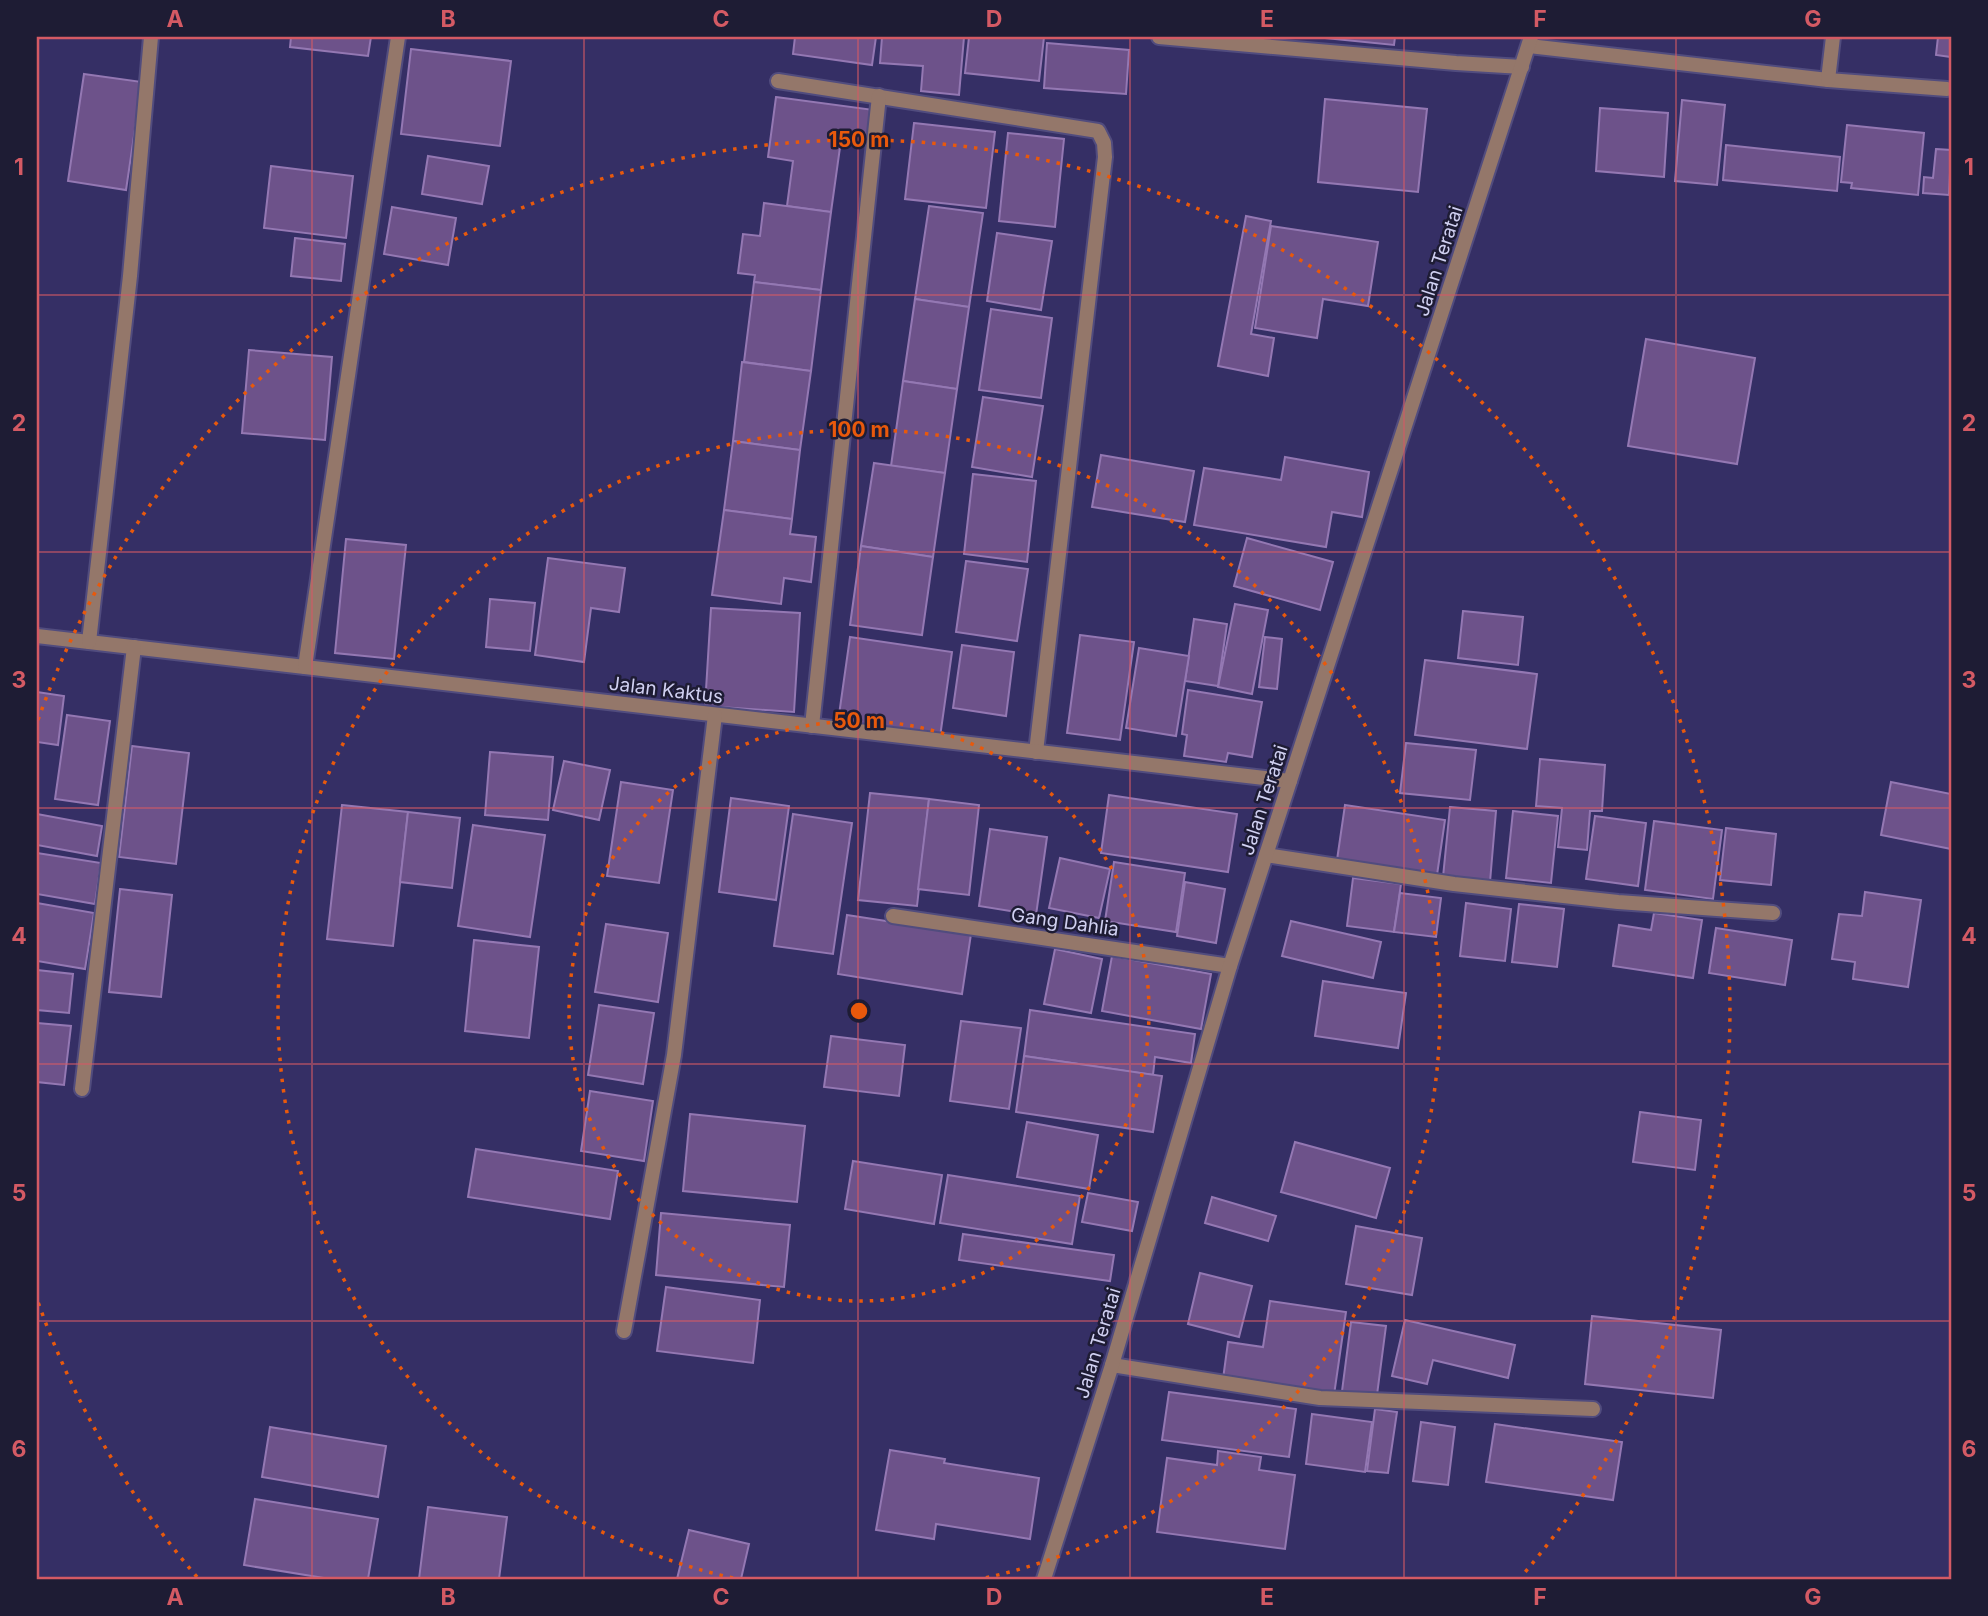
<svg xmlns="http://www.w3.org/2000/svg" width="1988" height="1616" font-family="Inter,sans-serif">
	<rect width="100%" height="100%" fill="#352f65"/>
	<g fill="#6d528a" stroke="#9478b3" stroke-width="2">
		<path d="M291,37H371L368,56L290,47Z"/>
		<path d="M795,37H876L872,65L793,54Z"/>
		<path d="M882,37H964L959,95L921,91L923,66L880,63Z"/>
		<path d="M969,37H1044L1039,81L965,73Z"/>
		<path d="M1315,37H1395L1394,45Z"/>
		<path d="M1938,37H1951V57L1936,55Z"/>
		<path d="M1047,43L1129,50L1126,94L1044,88Z"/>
		<path d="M411,49L511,61L500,146L401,134Z"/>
		<path d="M84,74L142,82L126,190L68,181Z"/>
		<path d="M776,97L874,110L870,143L841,140L831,212L787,206L793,161L768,157Z"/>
		<path d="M1325,99L1427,109L1418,192L1318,182Z"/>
		<path d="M1682,100L1725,105L1717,185L1675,181Z"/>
		<path d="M1600,108L1668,113L1664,177L1596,171Z"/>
		<path d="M914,123L995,132L986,208L905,199Z"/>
		<path d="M1847,125L1924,133L1918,195L1851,188L1852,183L1841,182Z"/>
		<path d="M1008,133L1064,139L1055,227L999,221Z"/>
		<path d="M1726,145L1840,157L1837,191L1723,180Z"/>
		<path d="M1936,149L1951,150L1949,195L1923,193L1924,177L1933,178Z"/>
		<path d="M428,156L489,166L482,204L422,194Z"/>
		<path d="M271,166L353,176L346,238L264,228Z"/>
		<path d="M764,203L831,212L821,290L754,282L755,275L738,273L743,234L760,236Z"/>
		<path d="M929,206L983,213L969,307L915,299Z"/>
		<path d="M392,207L456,218L448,265L384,254Z"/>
		<path d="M1246,216L1271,221L1251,334L1274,338L1268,376L1218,366Z"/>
		<path d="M1271,226L1378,242L1368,306L1323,299L1317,338L1255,328Z"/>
		<path d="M997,233L1052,241L1041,310L987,301Z"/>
		<path d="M295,238L345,244L341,281L291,276Z"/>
		<path d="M754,282L821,290L811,371L744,362Z"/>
		<path d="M915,299L969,307L957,389L903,381Z"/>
		<path d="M991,309L1052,318L1041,398L979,390Z"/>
		<path d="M1646,339L1755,358L1737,464L1628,446Z"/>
		<path d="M249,350L332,357L325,440L242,433Z"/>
		<path d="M742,362L811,371L800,450L733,441Z"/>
		<path d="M903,381L957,389L945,473L891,466Z"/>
		<path d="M983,397L1043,406L1032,477L972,467Z"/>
		<path d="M733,441L800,450L792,519L724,510Z"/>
		<path d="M1101,455L1194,471L1185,522L1092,507Z"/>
		<path d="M1285,457L1369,472L1362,517L1332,512L1326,547L1194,525L1204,468L1281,480Z"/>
		<path d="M874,463L945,473L933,557L861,546Z"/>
		<path d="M973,474L1036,481L1027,562L964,554Z"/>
		<path d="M724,510L792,519L790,534L816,537L811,582L784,578L781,604L712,595Z"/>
		<path d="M1247,538L1333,562L1320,610L1234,586Z"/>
		<path d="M346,539L406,545L394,659L335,653Z"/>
		<path d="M861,546L933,557L922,635L850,625Z"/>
		<path d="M548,558L625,568L619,612L591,608L584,662L535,655Z"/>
		<path d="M966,561L1028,569L1017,641L956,632Z"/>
		<path d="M490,599L535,603L530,651L486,647Z"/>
		<path d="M1235,604L1268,610L1252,694L1218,687Z"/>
		<path d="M711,608L800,613L794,712L705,706Z"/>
		<path d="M1463,611L1523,617L1518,665L1458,658Z"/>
		<path d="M1194,619L1227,624L1218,686L1185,681Z"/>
		<path d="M1080,635L1134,642L1120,740L1067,733Z"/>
		<path d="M850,637L952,652L940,737L838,722Z"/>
		<path d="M1265,637L1282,639L1277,689L1259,687Z"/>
		<path d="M962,645L1014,652L1006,716L953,708Z"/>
		<path d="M1139,648L1189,656L1176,736L1126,728Z"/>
		<path d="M1425,660L1537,674L1527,749L1415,735Z"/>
		<path d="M1188,690L1262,702L1252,757L1228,753L1226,762L1184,756L1187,735L1182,734Z"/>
		<path d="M37,692L64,696L58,745L37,742Z"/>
		<path d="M67,715L110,721L98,805L55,799Z"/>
		<path d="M1406,743L1476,750L1470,800L1400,793Z"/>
		<path d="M132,746L189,753L176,864L119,857Z"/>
		<path d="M490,752L553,757L548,820L485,815Z"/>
		<path d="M1540,759L1605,765L1602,811H1590L1587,850L1558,847L1562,808L1536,806Z"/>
		<path d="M564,761L610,770L599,820L553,810Z"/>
		<path d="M621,782L673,790L659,883L607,876Z"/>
		<path d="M1891,782L1951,794V849L1881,835Z"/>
		<path d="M870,793L929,799L917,906L858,900Z"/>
		<path d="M1109,795L1237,814L1228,872L1101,853Z"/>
		<path d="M731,798L789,806L776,900L719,892Z"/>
		<path d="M929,799L979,805L969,895L918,889Z"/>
		<path d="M342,805L408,812L393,946L327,939Z"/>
		<path d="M1345,805L1445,820L1437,875L1337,860Z"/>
		<path d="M1450,807L1496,811L1490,882L1443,877Z"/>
		<path d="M1513,811L1558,816L1551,883L1506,878Z"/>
		<path d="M408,812L460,818L452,888L400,882Z"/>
		<path d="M37,814L102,826L97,856L37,845Z"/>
		<path d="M793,814L852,823L833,954L774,946Z"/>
		<path d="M1595,816L1646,823L1638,886L1586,879Z"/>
		<path d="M1654,821L1722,830L1713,899L1645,890Z"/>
		<path d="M473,825L545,835L530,937L458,926Z"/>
		<path d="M1726,828L1776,834L1771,885L1720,880Z"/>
		<path d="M990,829L1047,837L1036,915L979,906Z"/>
		<path d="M37,853L101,863L95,904L37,894Z"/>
		<path d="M1060,858L1110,869L1099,918L1049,908Z"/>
		<path d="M1114,862L1185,873L1176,932L1105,921Z"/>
		<path d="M1353,878L1401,884L1394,932L1347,926Z"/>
		<path d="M1185,882L1225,889L1216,943L1177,936Z"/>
		<path d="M120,889L172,895L161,997L109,992Z"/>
		<path d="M1865,892L1921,900L1908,987L1853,979L1855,962L1832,959L1839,914L1862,916Z"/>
		<path d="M1400,893L1441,898L1436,937L1394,932Z"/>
		<path d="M37,903L94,913L85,969L37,961Z"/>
		<path d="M1466,903L1511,909L1505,961L1460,956Z"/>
		<path d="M1519,904L1564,909L1557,967L1512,962Z"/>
		<path d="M1654,913L1702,920L1693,978L1613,966L1619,925L1651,930Z"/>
		<path d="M847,915L971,934L962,994L838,974Z"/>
		<path d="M1291,921L1381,942L1373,978L1282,956Z"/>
		<path d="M606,924L668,933L658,1002L595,992Z"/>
		<path d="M1716,928L1792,940L1785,985L1709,973Z"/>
		<path d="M474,940L539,947L529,1038L465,1031Z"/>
		<path d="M1055,949L1102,959L1091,1013L1044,1004Z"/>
		<path d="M1112,956L1211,974L1201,1029L1102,1011Z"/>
		<path d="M37,970L73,974L69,1013L37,1010Z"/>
		<path d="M1323,981L1406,993L1398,1048L1315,1036Z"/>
		<path d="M599,1005L654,1013L643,1084L588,1075Z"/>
		<path d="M1030,1010L1195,1034L1191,1063L1155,1057L1153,1075L1024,1056Z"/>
		<path d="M961,1021L1021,1028L1009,1109L950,1101Z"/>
		<path d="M37,1023L71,1026L64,1085L37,1082Z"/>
		<path d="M831,1036L905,1045L899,1096L824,1087Z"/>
		<path d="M1024,1056L1162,1076L1153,1132L1016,1112Z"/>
		<path d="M590,1091L653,1101L644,1161L581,1151Z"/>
		<path d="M1640,1112L1701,1120L1695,1170L1633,1162Z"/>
		<path d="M690,1114L805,1126L797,1202L683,1191Z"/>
		<path d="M1027,1122L1098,1135L1089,1189L1017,1177Z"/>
		<path d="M1295,1142L1390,1168L1376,1218L1281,1192Z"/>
		<path d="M476,1149L618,1171L610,1219L468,1197Z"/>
		<path d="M853,1161L942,1175L934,1224L845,1209Z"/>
		<path d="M948,1175L1080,1196L1072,1244L940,1223Z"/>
		<path d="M1088,1193L1138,1202L1132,1231L1082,1222Z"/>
		<path d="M1212,1197L1276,1216L1268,1241L1205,1223Z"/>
		<path d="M661,1213L790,1225L784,1287L656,1275Z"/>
		<path d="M1356,1226L1422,1238L1412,1295L1346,1284Z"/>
		<path d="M963,1234L1114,1255L1110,1281L959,1260Z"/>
		<path d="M1200,1273L1252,1286L1239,1337L1188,1324Z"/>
		<path d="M666,1287L760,1300L753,1363L657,1351Z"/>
		<path d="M1270,1301L1346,1312L1334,1395L1223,1379L1228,1342L1263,1347Z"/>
		<path d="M1592,1316L1721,1330L1713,1398L1585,1384Z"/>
		<path d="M1405,1320L1515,1345L1508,1378L1433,1360L1427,1384L1392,1376Z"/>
		<path d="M1351,1322L1386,1326L1377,1395L1342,1391Z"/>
		<path d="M1169,1392L1296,1409L1289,1457L1162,1440Z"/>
		<path d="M1375,1409L1397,1412L1388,1473L1367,1471Z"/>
		<path d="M1312,1414L1372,1422L1365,1472L1306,1464Z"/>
		<path d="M1421,1422L1455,1427L1448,1485L1413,1481Z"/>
		<path d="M1495,1424L1622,1442L1613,1500L1486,1482Z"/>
		<path d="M270,1427L386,1446L378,1497L262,1477Z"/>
		<path d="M890,1450L945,1459L944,1463L1039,1478L1030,1539L936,1524L934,1539L876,1530Z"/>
		<path d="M1218,1451L1261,1457L1259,1470L1295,1475L1285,1549L1157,1532L1167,1458L1217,1465Z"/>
		<path d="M255,1499L378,1519L368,1579H330L244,1565Z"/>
		<path d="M428,1507L507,1517L499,1579H419Z"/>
		<path d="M689,1530L749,1544L741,1579H677Z"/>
	</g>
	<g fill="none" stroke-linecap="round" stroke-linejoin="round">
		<defs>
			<g id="minor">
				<path d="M1159,37L1456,63L1522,67"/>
				<path d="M1529,46L1828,80L1947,89"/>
				<path d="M1828,80L1833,37"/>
				<path d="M778,81L1098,131L1104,143L1105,157L1036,752"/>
				<path d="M37,636L1290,781"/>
				<path d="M89,642L130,276L151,37"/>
				<path d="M305,667L398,37"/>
				<path d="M812,726L879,96"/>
				<path d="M1266,855L1454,884L1618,902L1773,913"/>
				<path d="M893,916L1230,966"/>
				<path d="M82,1089L134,647"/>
				<path d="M624,1331L674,1055L715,715"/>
				<path d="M1112,1365L1320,1398L1593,1409"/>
				<path d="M1044,1579L1112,1365L1230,966L1531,37"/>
			</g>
		</defs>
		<use href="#minor" stroke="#514c7e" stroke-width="18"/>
		<use href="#minor" stroke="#94776a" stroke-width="14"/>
	</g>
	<path fill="none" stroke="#d45a64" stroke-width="2" stroke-opacity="0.55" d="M312,37V1579M584,37V1579M858,37V1579M1130,37V1579M1404,37V1579M1676,37V1579M37,295H1951M37,552H1951M37,808H1951M37,1064H1951M37,1321H1951"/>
	<g fill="none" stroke="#e8590c" stroke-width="3.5" stroke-dasharray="3.5 7">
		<circle cx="859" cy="1011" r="290"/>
		<path d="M733 1578A581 581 0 1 1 985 1578"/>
		<path d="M197 1577A871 871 0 0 1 38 1302M38 720A871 871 0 1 1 1521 1577"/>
	</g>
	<g text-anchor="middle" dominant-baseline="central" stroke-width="5" stroke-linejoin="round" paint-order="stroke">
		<g font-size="19" fill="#d0d0f1" stroke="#1e1c34">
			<text transform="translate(1439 261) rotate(-72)">Jalan Teratai</text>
			<text transform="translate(666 690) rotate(7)">Jalan Kaktus</text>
			<text transform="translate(1264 800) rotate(-72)">Jalan Teratai</text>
			<text transform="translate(1065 922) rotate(8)">Gang Dahlia</text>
			<text transform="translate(1098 1343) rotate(-73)">Jalan Teratai</text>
		</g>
	</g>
	<circle cx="859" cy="1011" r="10" fill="#e8590c" stroke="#1e1c34" stroke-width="3.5"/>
	<g font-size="21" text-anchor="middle" font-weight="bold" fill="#e8590c" stroke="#1e1c34" stroke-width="5" stroke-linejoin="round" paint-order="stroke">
		<text x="859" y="147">150 m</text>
		<text x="859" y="437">100 m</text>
		<text x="859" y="728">50 m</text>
	</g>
	<rect width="1988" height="1616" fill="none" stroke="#1e1c34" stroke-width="77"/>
	<rect x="38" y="38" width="1912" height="1540" fill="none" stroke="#d45a64" stroke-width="2.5"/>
	<g font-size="23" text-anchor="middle" font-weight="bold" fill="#d45a64">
		<text x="175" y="27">A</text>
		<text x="448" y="27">B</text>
		<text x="721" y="27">C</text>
		<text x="994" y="27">D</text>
		<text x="1267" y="27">E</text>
		<text x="1540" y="27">F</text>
		<text x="1813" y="27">G</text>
		<text x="19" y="175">1</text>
		<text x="1969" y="175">1</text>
		<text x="19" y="431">2</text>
		<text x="1969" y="431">2</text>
		<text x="19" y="688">3</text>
		<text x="1969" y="688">3</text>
		<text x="19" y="944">4</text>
		<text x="1969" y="944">4</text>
		<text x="19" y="1201">5</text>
		<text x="1969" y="1201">5</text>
		<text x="19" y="1457">6</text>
		<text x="1969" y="1457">6</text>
		<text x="175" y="1605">A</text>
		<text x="448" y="1605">B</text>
		<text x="721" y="1605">C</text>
		<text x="994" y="1605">D</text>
		<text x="1267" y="1605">E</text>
		<text x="1540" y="1605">F</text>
		<text x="1813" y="1605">G</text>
	</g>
</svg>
